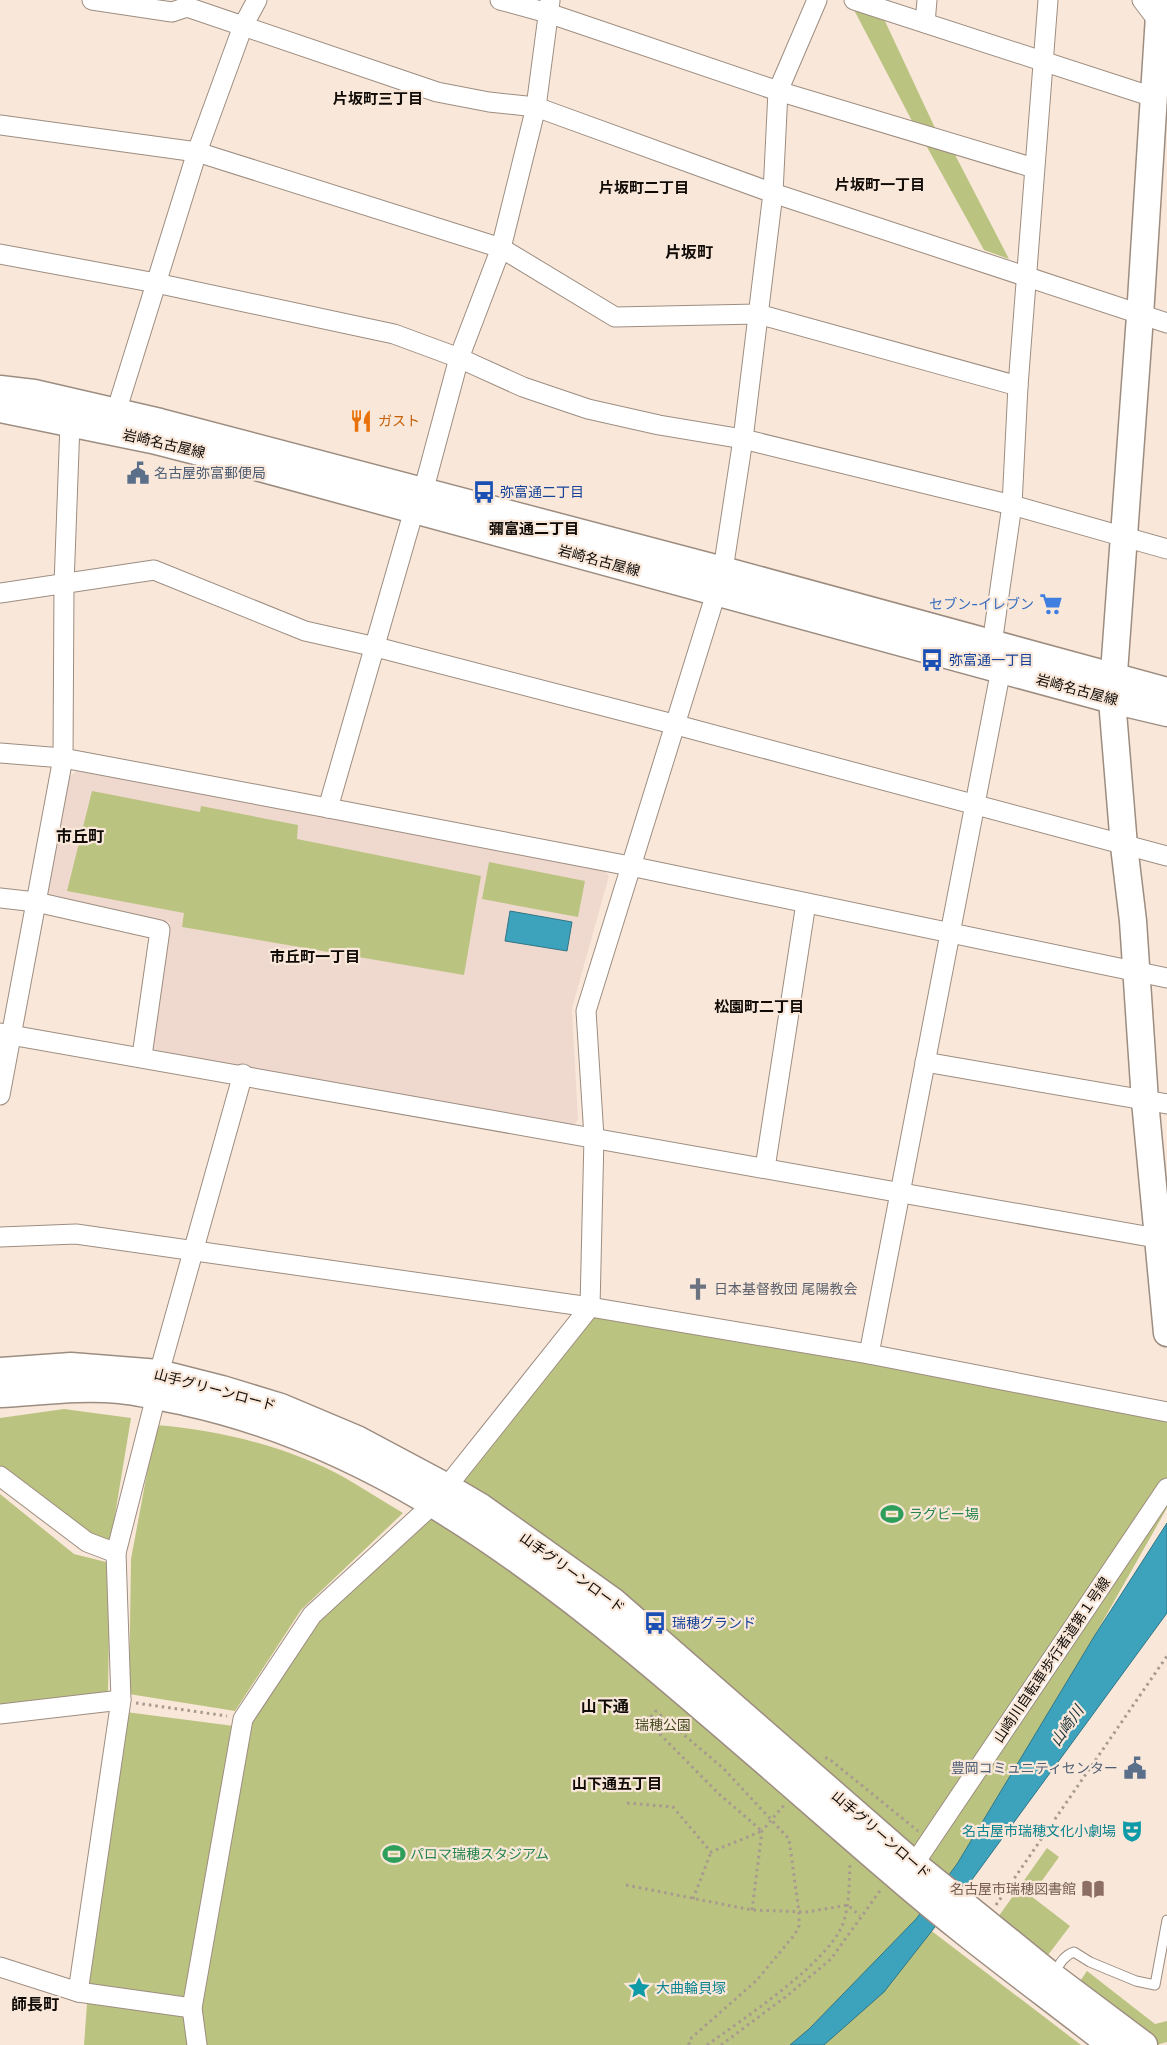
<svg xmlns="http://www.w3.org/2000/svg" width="1167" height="2045" font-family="Rubik,'Noto Sans JP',sans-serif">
	<rect width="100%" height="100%" fill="#f9e8da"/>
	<path fill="#efd8ce" d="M77,771L602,868L609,876L572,1008L578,1120L573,1125L155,1054L149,1046L170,922L54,900L45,892L70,776Z"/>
	<g fill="#bbc381">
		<path d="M853,8L884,19L935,128L912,121Z"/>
		<path d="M922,138L951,147L1009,259L984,250Z"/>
		<path d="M92,791L200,812L201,806L298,825L297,839L481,876L464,975L182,927L184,913L67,891Z"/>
		<path d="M489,862L585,881L578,917L482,899Z"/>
		<path d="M590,1307L1167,1412V1508L1095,1635L957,1864L916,1919L1081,2045H84L90,1962L126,1712L234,1726L243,1719L312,1615L433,1504Z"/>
		<path d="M64,1409L131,1418L110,1545L82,1536L0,1469V1418Z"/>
		<path d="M156,1425C220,1430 290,1447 347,1479C366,1490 384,1502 403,1513L301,1610L235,1711L129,1694L131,1559Z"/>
		<path d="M0,1494L74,1554L110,1563L108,1693L0,1709Z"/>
		<path d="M1047,1848L1059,1857L1031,1896L1070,1926L1045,1959L996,1920Z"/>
		<path d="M1087,1971L1155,2024L1167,2021V2042L1156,2045L1078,1984Z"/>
	</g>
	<g fill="#3da3bc" stroke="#307585">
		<path d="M510,911L572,922L567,951L505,941Z"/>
		<path d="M1167,1523V1613L971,1881L884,1992L824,2045H790L809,2029L916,1919L957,1864L1095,1635Z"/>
	</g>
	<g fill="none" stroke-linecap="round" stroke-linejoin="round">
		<defs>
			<path id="lane" d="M1054,1973C1059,1965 1064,1955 1074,1952L1090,1962L1136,1981L1155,1985L1167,1920"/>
			<g id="street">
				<path d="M92,0L172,12L187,7L437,92L489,102L536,107L773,193L1167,323"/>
				<path d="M500,0L548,13L778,91L1034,168"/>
				<path d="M854,0L1153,97"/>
				<path d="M1142,0L1161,25"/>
				<path d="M925,23L927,0"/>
				<path d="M0,125L197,152L501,248L615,317L758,314L1018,386"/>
				<path d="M0,254L156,283L394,334L459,358L523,387L588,409L659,425L743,439L1012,505L1167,549"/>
				<path d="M423,492L459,358L501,248L536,107L550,1"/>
				<path d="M723,570L743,439L773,193L778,91L817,0"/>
				<path d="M0,593L154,570L305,631L376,647L673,724L1167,856"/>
				<path d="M992,644L1012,505L1018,386L1048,0"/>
				<path d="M0,753L63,758L328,808L630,866L1167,978"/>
				<path d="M328,808L414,510"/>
				<path d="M0,898L36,902L160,930L142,1056"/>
				<path d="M0,1033L1167,1240"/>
				<path d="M925,1062L1167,1104"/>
				<path d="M0,1095L63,758L64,585L70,423L116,412L197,152L243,26L257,0"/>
				<path d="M765,1168L806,903"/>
				<path d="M0,1237L76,1234L590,1307L869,1354L1167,1412"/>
				<path d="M869,1354L1001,669"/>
				<path d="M159,1373L243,1074"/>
				<path d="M0,1476L87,1542L116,1553"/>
				<path d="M0,1714L121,1700"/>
				<path d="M908,1873L1167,1488"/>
				<path d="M0,1967L78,1992L121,1700L116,1553L156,1396"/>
				<path d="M78,1992L192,2008"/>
				<path d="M197,2045L192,2008L243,1719L312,1615L433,1504L590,1307L594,1137L586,1011L716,593"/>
			</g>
			<g id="secondary">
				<path d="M1160,0L1140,316L1112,700L1124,846L1133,921L1145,1101L1167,1333"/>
				<path d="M0,389L34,393L160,422L723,570L1167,691"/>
				<path d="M0,409L152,440L238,462L1112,700L1167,713"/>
				<path d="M0,1371L71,1366L159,1373L222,1389L281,1407L357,1439L447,1487L481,1507L613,1601L914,1864L1052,1976L1144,2045"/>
				<path d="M0,1394C39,1392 80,1386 120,1390C142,1392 163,1398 185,1402C356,1439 502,1541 635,1651C722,1723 806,1798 892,1872C962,1933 1038,1988 1111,2045"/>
			</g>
		</defs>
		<use href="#lane" stroke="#9d8d80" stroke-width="11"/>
		<use href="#street" stroke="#9d8d80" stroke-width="21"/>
		<use href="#secondary" stroke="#9d8d80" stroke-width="29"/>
		<g stroke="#a79a8f" stroke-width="3" stroke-dasharray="2.5 4" stroke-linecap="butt">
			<path d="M136,1703L227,1716"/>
			<path d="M825,1758H828L918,1831"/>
			<path d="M627,1803L673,1807L711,1852L762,1831L719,1794L647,1721L656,1711L724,1769L789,1839L799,1912V1926L795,1934L757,1980L689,2040V2045"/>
			<path d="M626,1885L752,1910L807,1912L848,1905L860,1916"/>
			<path d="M693,1899L711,1852"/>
			<path d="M996,1905L1167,1656"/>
			<path d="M752,1910L762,1831L785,1804"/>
			<path d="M707,2045C743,2019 825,1965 842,1926C850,1906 849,1883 850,1862"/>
			<path d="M721,2045L788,1995L831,1959L882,1888"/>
		</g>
		<use href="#lane" stroke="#fff" stroke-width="9"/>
		<use href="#street" stroke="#fff" stroke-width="19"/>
		<use href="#secondary" stroke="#fff" stroke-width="26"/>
	</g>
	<defs>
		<symbol id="restaurant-bare" viewBox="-9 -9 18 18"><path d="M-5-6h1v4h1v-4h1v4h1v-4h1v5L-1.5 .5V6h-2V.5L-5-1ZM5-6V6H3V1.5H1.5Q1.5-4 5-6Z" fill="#e8710a" stroke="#f9e8da" stroke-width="2.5" paint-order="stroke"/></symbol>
		<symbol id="civic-bare" viewBox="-9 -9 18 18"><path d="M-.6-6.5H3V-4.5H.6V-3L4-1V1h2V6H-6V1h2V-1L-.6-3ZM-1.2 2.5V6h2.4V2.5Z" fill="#5c6f8a" stroke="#f9e8da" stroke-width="2.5" paint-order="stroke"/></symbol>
		<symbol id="bus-bare" viewBox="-9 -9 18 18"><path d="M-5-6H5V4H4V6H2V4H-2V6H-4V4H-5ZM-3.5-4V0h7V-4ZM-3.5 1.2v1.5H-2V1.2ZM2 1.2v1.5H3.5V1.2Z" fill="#1a4fb4" stroke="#f9e8da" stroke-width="2.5" paint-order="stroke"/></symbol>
		<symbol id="supermarket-bare" viewBox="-9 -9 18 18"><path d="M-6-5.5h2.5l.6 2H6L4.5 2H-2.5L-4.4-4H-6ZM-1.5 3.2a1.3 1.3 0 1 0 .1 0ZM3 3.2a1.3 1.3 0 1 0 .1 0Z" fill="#3f7fe0" stroke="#f9e8da" stroke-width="2.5" paint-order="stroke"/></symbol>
		<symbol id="church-bare" viewBox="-9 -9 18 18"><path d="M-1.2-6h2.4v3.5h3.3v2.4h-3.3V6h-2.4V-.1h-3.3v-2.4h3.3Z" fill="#6b7280" stroke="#f9e8da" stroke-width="2.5" paint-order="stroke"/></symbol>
		<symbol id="stadium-bare" viewBox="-9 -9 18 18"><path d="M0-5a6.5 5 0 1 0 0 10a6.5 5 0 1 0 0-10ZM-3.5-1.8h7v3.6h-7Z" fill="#2e9e5b" stroke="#f9e8da" stroke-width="2.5" paint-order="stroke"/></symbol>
		<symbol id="theatre-bare" viewBox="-9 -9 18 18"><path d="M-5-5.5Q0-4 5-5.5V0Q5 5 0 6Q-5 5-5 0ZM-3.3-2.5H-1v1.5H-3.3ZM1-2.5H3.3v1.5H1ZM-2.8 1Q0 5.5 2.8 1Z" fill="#0f9aa8" stroke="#f9e8da" stroke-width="2.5" paint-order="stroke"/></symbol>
		<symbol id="library-bare" viewBox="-9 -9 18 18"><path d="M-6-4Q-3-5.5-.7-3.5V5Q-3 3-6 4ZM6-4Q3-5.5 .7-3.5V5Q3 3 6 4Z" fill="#8d6e63" stroke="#f9e8da" stroke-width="2.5" paint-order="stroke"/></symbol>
		<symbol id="sight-bare" viewBox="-9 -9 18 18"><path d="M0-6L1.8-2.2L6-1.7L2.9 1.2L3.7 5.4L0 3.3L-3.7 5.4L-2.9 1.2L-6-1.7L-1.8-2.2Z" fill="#0f9aa8" stroke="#f9e8da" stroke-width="2.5" paint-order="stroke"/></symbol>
	</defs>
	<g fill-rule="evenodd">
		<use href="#restaurant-bare" x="345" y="405" width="32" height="32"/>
		<use href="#civic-bare" x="122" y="457" width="32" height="32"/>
		<use href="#bus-bare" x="468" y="476" width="32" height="32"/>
		<use href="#supermarket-bare" x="1035" y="588" width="32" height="32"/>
		<use href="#bus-bare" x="916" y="644" width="32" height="32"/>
		<use href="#church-bare" x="682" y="1273" width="32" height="32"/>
		<use href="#stadium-bare" x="876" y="1498" width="32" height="32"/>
		<use href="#bus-bare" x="639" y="1607" width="32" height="32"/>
		<use href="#civic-bare" x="1119" y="1752" width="32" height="32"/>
		<use href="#theatre-bare" x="1116" y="1815" width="32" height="32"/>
		<use href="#stadium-bare" x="378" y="1838" width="32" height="32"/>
		<use href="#library-bare" x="1077" y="1873" width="32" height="32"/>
		<use href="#sight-bare" x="623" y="1972" width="32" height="32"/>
	</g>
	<g text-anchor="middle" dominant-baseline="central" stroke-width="4.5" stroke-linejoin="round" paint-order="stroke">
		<g font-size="14" fill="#c56008" stroke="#f9e8da" text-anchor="start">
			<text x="378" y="421">ガスト</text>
		</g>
		<g font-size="14" fill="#100b06" stroke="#f9e8da">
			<text transform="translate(164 444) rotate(13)">岩崎名古屋線</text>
			<text transform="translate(599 561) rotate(15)">岩崎名古屋線</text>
			<text transform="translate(1077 690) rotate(15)">岩崎名古屋線</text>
			<text transform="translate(215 1390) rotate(15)">山手グリーンロード</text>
			<text transform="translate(572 1573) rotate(36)">山手グリーンロード</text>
			<text transform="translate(1052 1660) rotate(-56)">山崎川自転車歩行者道第１号線</text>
			<text transform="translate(881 1835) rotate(41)">山手グリーンロード</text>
		</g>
		<g font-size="14" fill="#4e5e75" stroke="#f9e8da" text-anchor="start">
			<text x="154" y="473">名古屋弥富郵便局</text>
			<text x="1118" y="1768" text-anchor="end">豊岡コミュニティセンター</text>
		</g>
		<g font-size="14" fill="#164399" stroke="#f9e8da" text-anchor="start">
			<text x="500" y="492">弥富通二丁目</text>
			<text x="949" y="660">弥富通一丁目</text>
			<text x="672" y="1623">瑞穂グランド</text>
		</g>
		<g font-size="14" fill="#366cbe" stroke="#f9e8da" text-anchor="end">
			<text x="1034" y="604">セブン-イレブン</text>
		</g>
		<g font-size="14" fill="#5b616d" stroke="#f9e8da" text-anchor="start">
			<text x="714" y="1289">日本基督教団 尾陽教会</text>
		</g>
		<g font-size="14" fill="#27864d" stroke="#f9e8da" text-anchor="start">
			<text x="909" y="1514">ラグビー場</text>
			<text x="410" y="1854">パロマ瑞穂スタジアム</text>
		</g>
		<g font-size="14" fill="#454a21" stroke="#f9e8da">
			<text x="663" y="1725">瑞穂公園</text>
		</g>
		<g font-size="14" fill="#0d838f" stroke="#f9e8da" text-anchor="end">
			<text x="1116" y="1831">名古屋市瑞穂文化小劇場</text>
			<text x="656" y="1988" text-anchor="start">大曲輪貝塚</text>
		</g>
		<g font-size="14" fill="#785e54" stroke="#f9e8da" text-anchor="end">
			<text x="1076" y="1889">名古屋市瑞穂図書館</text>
		</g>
		<g font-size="15" font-weight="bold" fill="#100b06" stroke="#f9e8da">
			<text x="378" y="99">片坂町三丁目</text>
			<text x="880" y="185">片坂町一丁目</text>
			<text x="644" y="188">片坂町二丁目</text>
			<text x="534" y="529">彌富通二丁目</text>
			<text x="315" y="957">市丘町一丁目</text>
			<text x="759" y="1007">松園町二丁目</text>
			<text x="617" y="1784">山下通五丁目</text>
		</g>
		<g font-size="15" font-style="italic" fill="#1a3037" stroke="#f9e8da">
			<text transform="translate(1067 1726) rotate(-55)">山崎川</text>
		</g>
		<g font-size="16" font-weight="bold" fill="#100b06" stroke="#f9e8da">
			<text x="689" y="252">片坂町</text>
			<text x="80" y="836">市丘町</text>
			<text x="605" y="1706">山下通</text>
			<text x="35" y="2004">師長町</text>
		</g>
	</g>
</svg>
